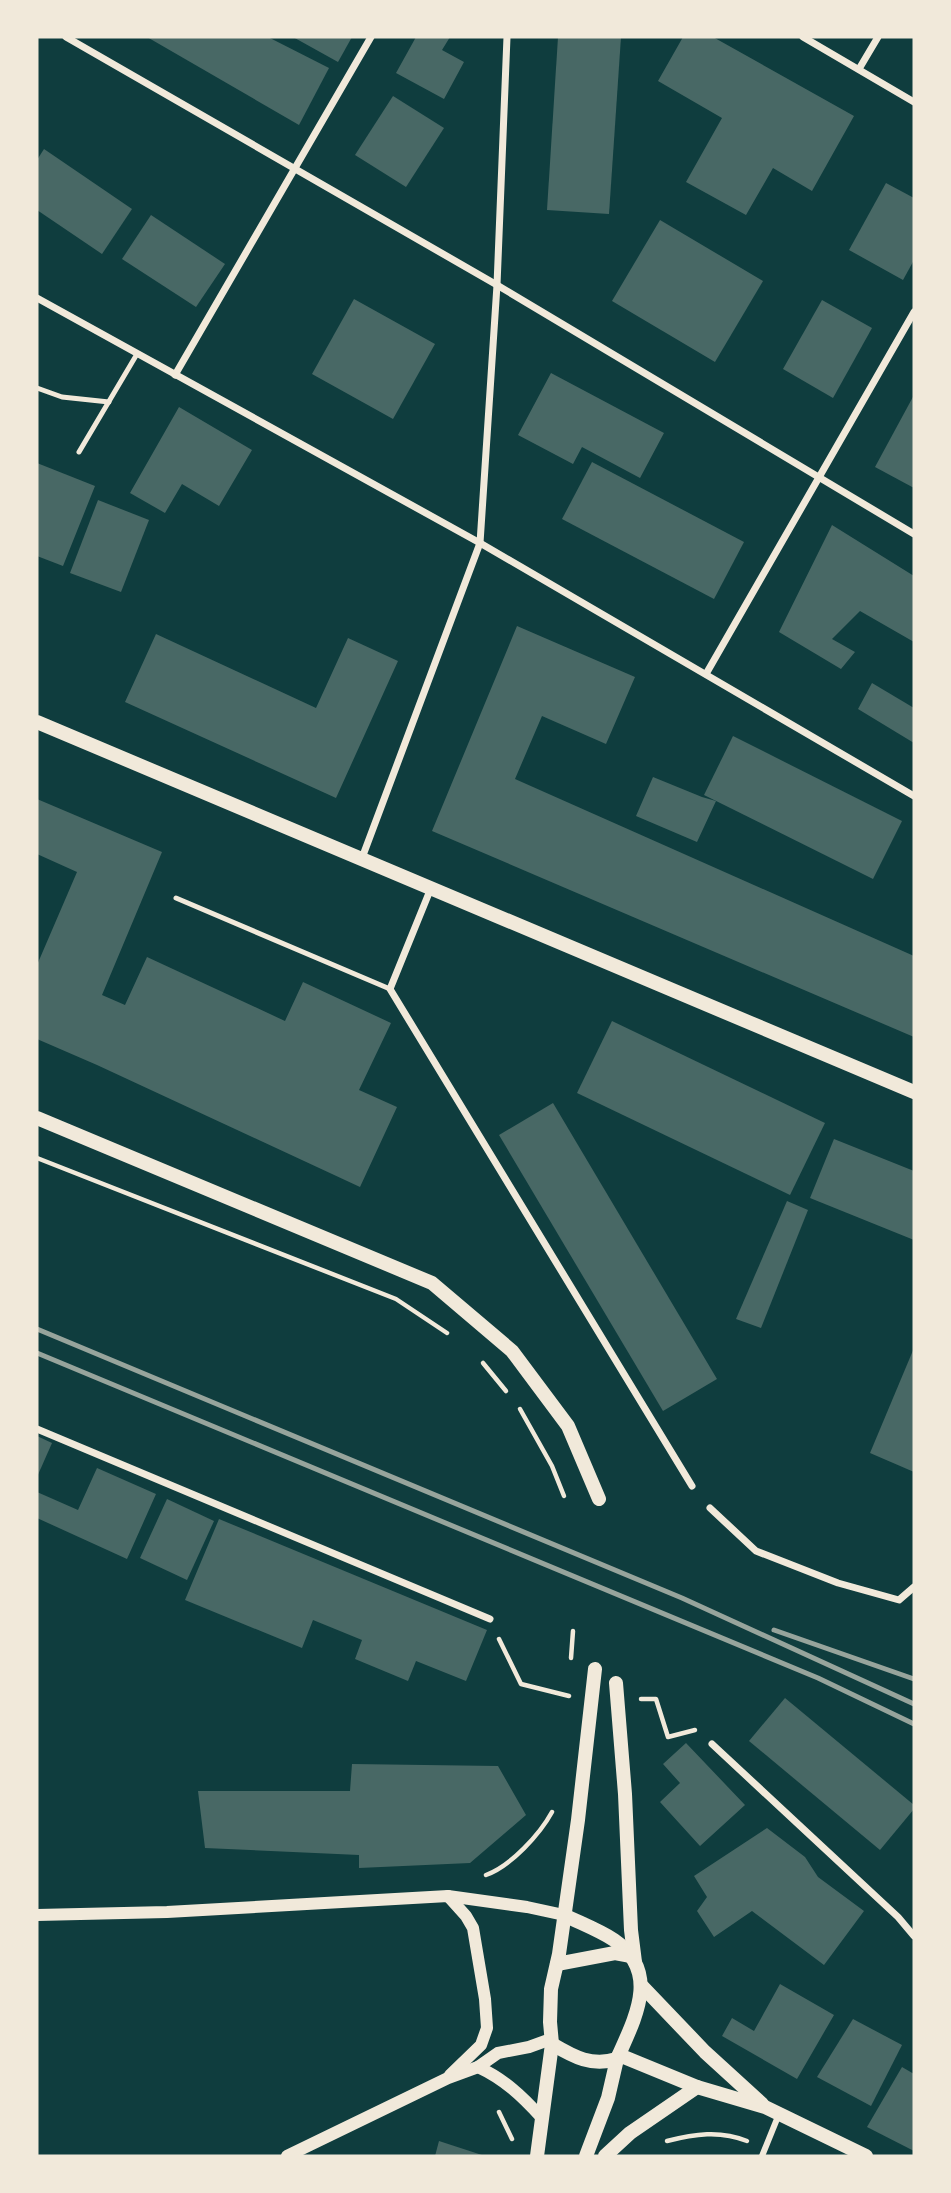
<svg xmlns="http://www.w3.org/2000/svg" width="951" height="2193" font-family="'Varela Round',sans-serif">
	<rect width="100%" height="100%" fill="#0f3d3e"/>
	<g fill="#486865">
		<path d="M147,37H268L329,68L299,125Z"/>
		<path d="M293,37H352L338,62Z"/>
		<path d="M416,37H450L442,50L464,62L444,99L396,73Z"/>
		<path d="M558,37H621L609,214L547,210Z"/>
		<path d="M683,37H713L854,116L812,191L773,168L746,215L686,182L722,118L658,81Z"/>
		<path d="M393,96L444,128L406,187L355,155Z"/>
		<path d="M44,149L132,209L102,254L37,210V160Z"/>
		<path d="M886,183L914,198V260L903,280L849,250Z"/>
		<path d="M151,215L225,264L196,307L122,259Z"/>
		<path d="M660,220L763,281L715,362L612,301Z"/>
		<path d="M354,299L435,344L393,419L312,374Z"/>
		<path d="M822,300L872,328L833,398L783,369Z"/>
		<path d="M551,373L664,433L640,478L582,447L573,464L518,435Z"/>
		<path d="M914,395V488L875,467Z"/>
		<path d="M179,407L252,450L219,506L182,484L165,513L130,493Z"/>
		<path d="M592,462L744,542L714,599L562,519Z"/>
		<path d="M37,463L95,486L63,566L37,556Z"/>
		<path d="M98,500L149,520L121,592L70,573Z"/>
		<path d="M832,525L914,576V642L860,611L832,639L855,652L841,669L779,632Z"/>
		<path d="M517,626L635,677L606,744L542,716L515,779L914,956V1037L432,831Z"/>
		<path d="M156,634L316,708L348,638L398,661L336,798L125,702Z"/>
		<path d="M872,683L914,708V743L858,709Z"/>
		<path d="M733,736L902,821L873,879L704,795Z"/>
		<path d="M653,777L702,797L716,801L697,842L636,816Z"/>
		<path d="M37,799L162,852L102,995L125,1005L147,957L285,1021L303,982L391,1023L359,1090L397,1107L360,1187L97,1065L37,1039V965L77,872L37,854Z"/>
		<path d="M612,1021L825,1123L790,1195L577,1093Z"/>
		<path d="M553,1103L717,1379L663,1411L499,1135Z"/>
		<path d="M834,1139L914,1171V1240L810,1198Z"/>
		<path d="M787,1201L808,1210L761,1328L736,1319Z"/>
		<path d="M914,1348V1472L870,1453Z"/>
		<path d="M37,1436L52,1443L37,1477Z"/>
		<path d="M97,1468L156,1494L127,1559L37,1518V1492L78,1510Z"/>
		<path d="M167,1499L214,1521L187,1580L140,1558Z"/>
		<path d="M219,1519L487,1630L466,1681L416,1661L408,1681L355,1659L362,1640L313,1620L302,1648L185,1600Z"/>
		<path d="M785,1698L914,1805V1809L880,1850L749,1741Z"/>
		<path d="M686,1743L745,1805L700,1846L660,1802L680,1783L663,1764Z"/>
		<path d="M352,1764L498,1766L526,1815L470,1863L359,1868V1855L205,1848L198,1791H350Z"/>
		<path d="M767,1828L805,1857L818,1877L864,1911L824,1965L752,1911L714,1937L697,1911L707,1897L694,1876Z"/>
		<path d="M780,1984L834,2015L797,2079L722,2036L732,2018L754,2031Z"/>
		<path d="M853,2019L902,2045L871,2106L817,2077Z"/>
		<path d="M902,2067L914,2074V2151L867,2127Z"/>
		<path d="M439,2141L485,2156H435Z"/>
	</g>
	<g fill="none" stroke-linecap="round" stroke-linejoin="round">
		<g stroke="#f1e9da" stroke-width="4.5">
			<path d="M37,1158L396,1299L447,1333"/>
			<path d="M483,1363L506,1391"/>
			<path d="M520,1409L552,1466L564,1496"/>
			<path d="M499,1639L521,1684L569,1696"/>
			<path d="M571,1658L573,1631"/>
			<path d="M641,1699H656L668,1737L695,1730"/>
			<path d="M486,1875C511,1866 540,1834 552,1812"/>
			<path d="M499,2112L512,2139"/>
			<path d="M667,2141C694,2134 720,2130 747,2141"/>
		</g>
		<g stroke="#f1e9da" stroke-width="5">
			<path d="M37,388L62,397L109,402"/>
			<path d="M79,452L137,354"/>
			<path d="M176,898L390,989"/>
		</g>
		<path stroke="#f1e9da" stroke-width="6" d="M762,2156L779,2114"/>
		<g stroke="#f1e9da" stroke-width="7">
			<path d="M66,37L497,285L914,534"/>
			<path d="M803,37L914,102"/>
			<path d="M859,69L878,37"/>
			<path d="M37,298L480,543L914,796"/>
			<path d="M175,375L371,37"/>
			<path d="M706,674L914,312"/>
			<path d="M362,858L480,543L497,285L507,37"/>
			<path d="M431,888L390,989L692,1486"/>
			<path d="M37,1429L490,1619"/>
			<path d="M710,1508L756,1551L838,1583L899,1600L914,1587"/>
			<path d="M712,1744L898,1917L914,1936"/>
		</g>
		<g stroke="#f1e9da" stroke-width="12">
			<path d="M448,1896L466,1916L473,1928L485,1999L487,2028L481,2045L450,2075"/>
			<path d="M37,1915L167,1912L448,1896L527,1907L564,1915"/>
			<path d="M478,2067C504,2079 522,2096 541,2117"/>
			<path d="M287,2156L448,2078L478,2067L498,2053L529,2047L551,2039"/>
		</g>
		<g stroke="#f1e9da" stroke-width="14">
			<path d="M37,722L914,1092"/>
			<path d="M37,1118L432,1283L512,1351L568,1426L599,1499"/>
			<path d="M616,1683L625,1794L631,1930L635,1962"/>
			<path d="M557,1964L615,1953L631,1956"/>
			<path d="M641,1985L705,2052L762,2104"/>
			<path d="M552,2044C574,2057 592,2067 617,2059C635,2018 661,1972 614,1940C599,1930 580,1923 564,1915"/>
			<path d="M619,2055L697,2087L765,2107L866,2156"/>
			<path d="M537,2156L552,2044L550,2022L551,1989L559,1954L578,1820L595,1669"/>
			<path d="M586,2156L608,2098L617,2059"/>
			<path d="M605,2156L630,2133L697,2087"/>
		</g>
		<g stroke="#97a49c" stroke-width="5">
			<path d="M37,1329L682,1598L914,1704"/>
			<path d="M37,1353L818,1678L914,1724"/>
			<path d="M774,1630L914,1679"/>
		</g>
	</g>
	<rect width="951" height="2193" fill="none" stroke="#f1e9da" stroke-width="77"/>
</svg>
